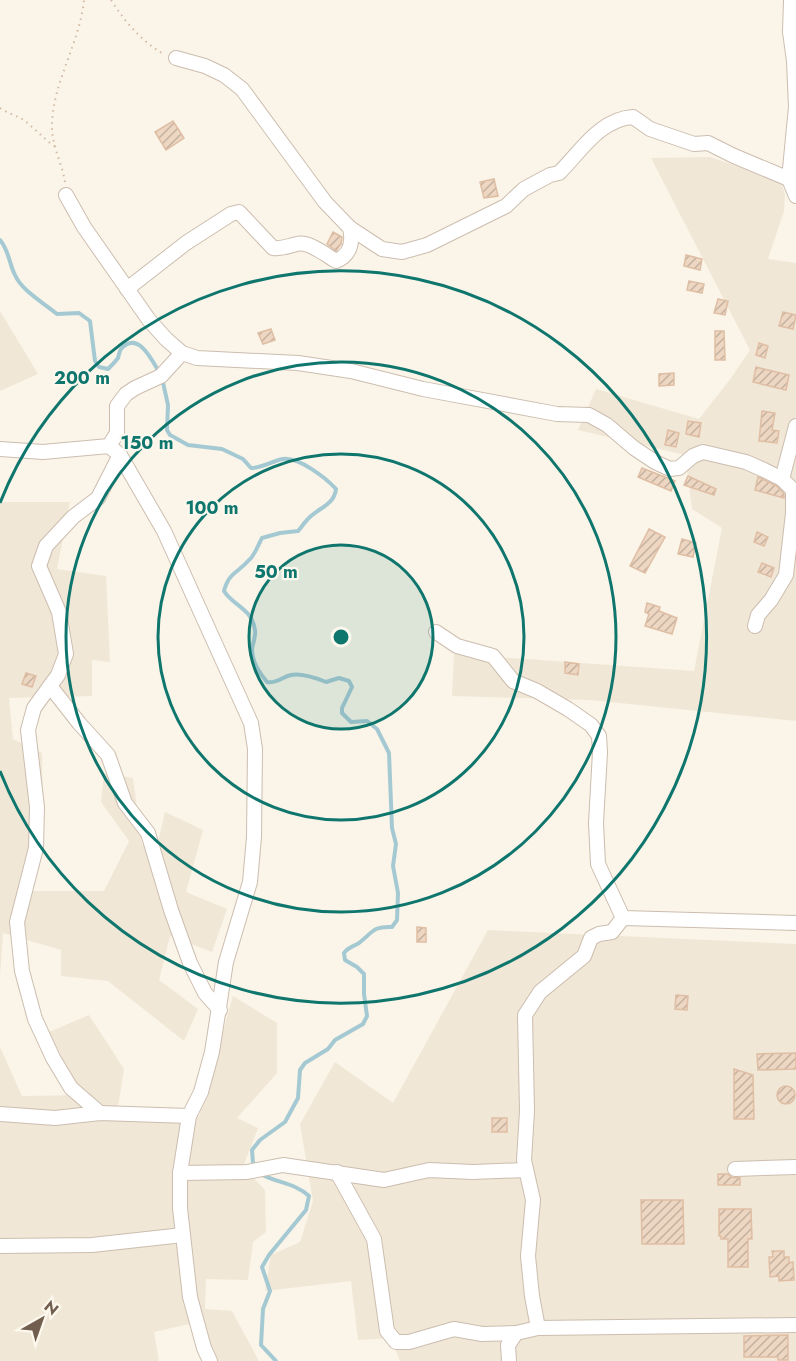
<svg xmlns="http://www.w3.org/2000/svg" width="796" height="1361" font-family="Jost,sans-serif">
	<defs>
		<pattern id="building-hatch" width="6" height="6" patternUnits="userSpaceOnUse" patternTransform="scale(1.5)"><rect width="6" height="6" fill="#edd6c2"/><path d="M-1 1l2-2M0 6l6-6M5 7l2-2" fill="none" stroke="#c4b1a0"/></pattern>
	</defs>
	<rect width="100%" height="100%" fill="#faf5e8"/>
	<g fill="#f1e7d7">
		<path d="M710,157L781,181L785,195L784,211L768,259L796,263V721L590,700L452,696L454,654L694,671L722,528L692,509L685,455L578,430L596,389L699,419L731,378L750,350L651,158Z"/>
		<path d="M0,311L38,374L0,391Z"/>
		<path d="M0,502H70L57,569L106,576L110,662L92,660V696L9,698L13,739L42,753L43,829L23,891H104L129,841L101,802L104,773L133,778L142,844L155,855L165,812L203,830L186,892L227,909L212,952L170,936L159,980L198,1009L184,1041L108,981L61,976V950L3,933L0,977Z"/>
		<path d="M488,930L796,944V1361H400L391,1338L358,1340L351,1281L265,1291L271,1255L300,1242L313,1201L300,1124L335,1062L393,1103Z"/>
		<path d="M233,996L277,1023V1073L237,1118L258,1128L243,1167L265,1190L266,1232L253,1242L248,1280L206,1279L205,1309L232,1311L259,1361H216L198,1322L154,1332L159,1361H0V1047L22,1096L81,1095L49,1032L89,1015L124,1069L118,1107L199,1116Z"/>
	</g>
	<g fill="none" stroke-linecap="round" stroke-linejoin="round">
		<g stroke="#a5c9d3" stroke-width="4">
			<path d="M0,240C9,250 9,264 15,275C22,291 44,303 57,314L79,313L90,321L95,361L99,367L108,369C111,366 115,362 118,358C119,355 119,352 121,349C138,330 152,360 159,372"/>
			<path d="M162,378L168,405L167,430L170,435L188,445L222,449L243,459L251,468C262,468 272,461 283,459C299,457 326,478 336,489C334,506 317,508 307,520C304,523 301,528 298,531L280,533L262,538C258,545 255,555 249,560C238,573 229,572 224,591C232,605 252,608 255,630C256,636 253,643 252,649C252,662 259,672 267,682C276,684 282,677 291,675C301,673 316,678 326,682L339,678L349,681L352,687L342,708V713L351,722L367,721L377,729L389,753L392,828L396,844L393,866L398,893L397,920L392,927C373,926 373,932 359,943C353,947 348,947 344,953L345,960L357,967L364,974V994L367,1016L363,1024L335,1040L328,1049L305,1063L300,1070L298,1098L285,1122L260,1140L252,1150L253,1163L256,1168"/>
			<path d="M261,1174C277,1183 295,1183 309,1196L306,1210L269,1255L262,1267L270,1291L263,1309L261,1345L276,1361"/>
		</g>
	</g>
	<g fill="url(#building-hatch)" stroke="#dfbea4" stroke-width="1.5">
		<path d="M173,121L184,138L166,150L155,132Z"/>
		<path d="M494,179L498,196L484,198L480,182Z"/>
		<path d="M333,232L342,237L341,244L336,251L327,244Z"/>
		<path d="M686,255L702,259L700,270L684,266Z"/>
		<path d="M689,281L704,284L702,293L687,290Z"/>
		<path d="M718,299L728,301L725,315L714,313Z"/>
		<path d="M783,312L796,315L793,329L779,326Z"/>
		<path d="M271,329L275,340L263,344L258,333Z"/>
		<path d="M715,331H724L725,360H715Z"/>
		<path d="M759,343L768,346L765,358L756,355Z"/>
		<path d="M756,367L789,375L786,390L753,382Z"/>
		<path d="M674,373V385L659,386V374Z"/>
		<path d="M762,411L775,413L772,430L779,431L777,443L759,441Z"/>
		<path d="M688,421L701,423L699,437L686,434Z"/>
		<path d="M668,430L679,433L676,447L665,445Z"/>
		<path d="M642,468L675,481L671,491L638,477Z"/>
		<path d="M688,476L716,489L714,495L684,485Z"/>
		<path d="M758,477L777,486L784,494V498L755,490Z"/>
		<path d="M649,529L665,537L645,573L630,566Z"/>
		<path d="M757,532L768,537L764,546L754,542Z"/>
		<path d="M682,539L696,543L693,557L678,554Z"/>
		<path d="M762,563L774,568L771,577L758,572Z"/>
		<path d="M647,603L660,607L659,611L677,618L672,634L645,626L649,614L645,612Z"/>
		<path d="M565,662L579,664L578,675L565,673Z"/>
		<path d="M26,673L36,676L32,687L22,684Z"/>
		<path d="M417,927L426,928V942H417Z"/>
		<path d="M676,995L688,996L687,1010L675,1009Z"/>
		<path d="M796,1053V1069L758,1070L757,1054Z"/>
		<path d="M734,1069L753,1075L754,1119H734Z"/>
		<circle cx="786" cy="1095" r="9"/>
		<rect x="492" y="1118" width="15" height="14"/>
		<path d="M718,1174H728L731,1177L740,1178V1185H718Z"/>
		<path d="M641,1200H683L684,1244H642Z"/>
		<path d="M719,1209H751L752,1239H748V1267H728V1239H721V1236H719Z"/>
		<path d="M772,1251H784V1257H789V1263L793,1262L794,1280L779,1281V1276L770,1277L769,1257H773Z"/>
		<path d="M788,1335V1360H778V1357H744V1336Z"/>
	</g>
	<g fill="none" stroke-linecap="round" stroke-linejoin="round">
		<defs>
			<g id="minor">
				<path d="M791,0L790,32L794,61L796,107L789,179L796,196"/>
				<path d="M176,58L205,66L224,75L242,89L325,202L350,228L382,249L402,252L427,245L506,206L524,189L550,175L559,173C581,151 600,119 633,117L650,129L694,144L708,143L734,156L789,179"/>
				<path d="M66,195L84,227L149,320L166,339L182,353L197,358L298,363L351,371L423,389L557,414L589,415L607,425L634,448L655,462L670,469L679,468L693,456L703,452L746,462L764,470L782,479L793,490V513L786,575L771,600L758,615L755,626"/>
				<path d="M127,289L186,243L231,214L239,212L273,248C283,249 288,246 297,244C309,241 326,255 336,261C351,255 353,241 350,228"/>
				<path d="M109,446L117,433V406L126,394L135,388L161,376L182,353"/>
				<path d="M0,449L43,452L109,446L120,455L164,531L251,723L255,749L254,837L250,882L226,962L212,1052L201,1092L189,1116L180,1173V1208L190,1297L204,1348L210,1361"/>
				<path d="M782,479L796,426"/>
				<path d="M436,632L457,646L493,656L513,681L537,691L568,709L591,725L599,736L600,752L596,823L598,864L623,918"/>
				<path d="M50,686L79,723L108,755L125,803L148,833L171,910L190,963L205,993L220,1010"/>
				<path d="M623,918L796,923"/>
				<path d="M100,1113L71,1088L53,1058L35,1019L22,971L17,922L36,848L37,807L28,730L34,708L58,675L66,654L59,612L39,566L46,546L73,517L98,498L120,455"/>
				<path d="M0,1114L55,1118L100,1113L189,1116"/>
				<path d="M735,1169L796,1167"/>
				<path d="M337,1172L374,1239L387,1331L396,1342H409L454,1329L482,1334L516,1333"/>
				<path d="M180,1173L247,1172L283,1165L384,1180L429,1170L473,1172L526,1170"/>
				<path d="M0,1246L92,1245L183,1235"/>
				<path d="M538,1328L532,1296L528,1256L533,1200L524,1160L527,1111L525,1015L540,992L584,956L591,938L599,934L612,932L623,918"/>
				<path d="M509,1361L508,1345L516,1333L538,1328L796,1325"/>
			</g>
		</defs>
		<use href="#minor" stroke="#ccbdaf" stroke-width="16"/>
		<g stroke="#d2baa5" stroke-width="2" stroke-dasharray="1.5 4.5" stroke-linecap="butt">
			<path d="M111,0C126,23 141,41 165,55"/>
			<path d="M0,108C7,113 15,115 22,119C34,127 43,139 56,147"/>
			<path d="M65,182C62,163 51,144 52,124C53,82 80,42 84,0"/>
		</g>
		<use href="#minor" stroke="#fff" stroke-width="14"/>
	</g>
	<circle cx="341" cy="637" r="92" fill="#0f766e" fill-opacity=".12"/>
	<g fill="none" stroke="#0f766e" stroke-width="3">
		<circle cx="341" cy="637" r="92"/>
		<circle cx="341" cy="637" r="183"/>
		<circle cx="341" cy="637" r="275"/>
		<path d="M0 503A366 366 0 1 1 0 771"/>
	</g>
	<circle cx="341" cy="637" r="9" fill="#0f766e" stroke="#fdf8ee" stroke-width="3"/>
	<g font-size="18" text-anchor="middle" font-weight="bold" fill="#0f766e" stroke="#fdf8ee" stroke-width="4.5" stroke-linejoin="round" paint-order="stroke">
		<text x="82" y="384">200 m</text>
		<text x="147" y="449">150 m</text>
		<text x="212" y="514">100 m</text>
		<text x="276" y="578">50 m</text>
	</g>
	<g transform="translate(42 1319) rotate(40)" stroke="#fdf8ee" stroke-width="4.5" paint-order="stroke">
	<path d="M0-4.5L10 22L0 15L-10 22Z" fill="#725e4e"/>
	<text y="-9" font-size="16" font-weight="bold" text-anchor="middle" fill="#725e4e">N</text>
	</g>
</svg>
